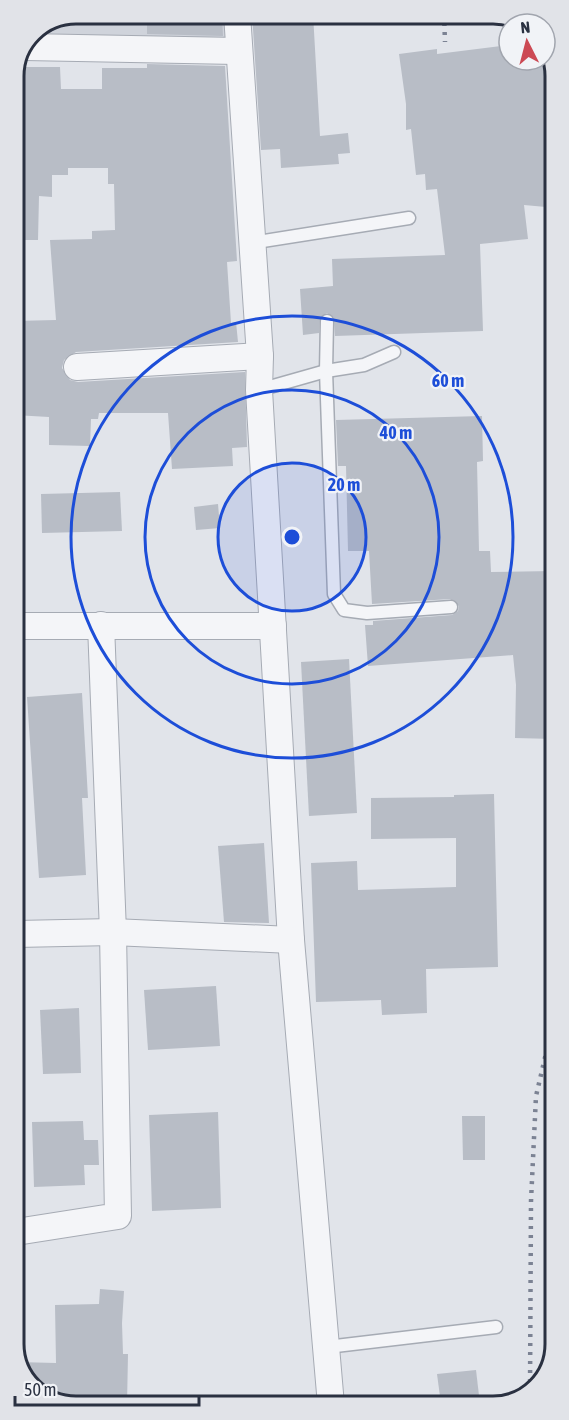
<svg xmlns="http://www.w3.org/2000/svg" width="569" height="1420" font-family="'Asap Condensed',sans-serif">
	<rect width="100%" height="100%" fill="#e1e4ea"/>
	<path fill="#cfd3db" d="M76,14H235L237,51L25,47L32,32Z"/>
	<g fill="#b8bdc6">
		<path d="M147,14H182V16L222,14L223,36L147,34Z"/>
		<path d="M252,14H313L320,136L348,133L350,153L338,154L339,164L281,168L280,149L261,150Z"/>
		<path d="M509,45V60H534V65L552,63L553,188H547L546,207L524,205L528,239L480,244L483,331L335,336L334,318L327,313L320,317L319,333L303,335L300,289L333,286L332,259L445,255L437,189L426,190L425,174L416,175L411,129L406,130V104L399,54L437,49V54Z"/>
		<path d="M147,64L225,66L237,261L227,262L231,323L236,322L238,342L76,352L64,360L62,368L70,380L78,382L245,372L247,447L232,448L233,466L172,469L168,413H99L98,419H91L90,446L49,445V417L14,415V321L56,320L50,240L92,239V231L115,230L114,184H108V168H68V175H52V197L39,196L38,240H19V153H14V72L16,67H60L61,89H102V68H147Z"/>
		<path d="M482,416L483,461L477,462L479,551H490L491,572L554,571V739L515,738L516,685L513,655L368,666L365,625H373V621L452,615L458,611L459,606L450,599L372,604L369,551H348L346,466H338L336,420Z"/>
		<path d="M120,492L122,531L42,533L41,494Z"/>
		<path d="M218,504L220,528L196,530L194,507Z"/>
		<path d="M349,659L357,813L309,816L301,662Z"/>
		<path d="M82,693L88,798H82L86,875L39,878L27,697Z"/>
		<path d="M494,794L498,967L426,969L427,1013L382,1015L381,1000L316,1002L311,863L357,861L358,890L456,887V838L371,839V798L454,797V795Z"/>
		<path d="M264,843L269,923L224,922L218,846Z"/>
		<path d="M216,986L220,1046L148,1050L144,990Z"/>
		<path d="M79,1008L81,1073L43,1074L40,1010Z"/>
		<path d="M218,1112L221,1208L152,1211L149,1115Z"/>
		<path d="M462,1116H485V1160H463Z"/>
		<path d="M83,1121L84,1140H98L99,1165H84L85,1185L34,1187L32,1122Z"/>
		<path d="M100,1289L124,1291L122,1323L123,1354H128L127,1405L65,1404L38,1393L17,1362L56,1363L55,1305L99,1304Z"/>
		<path d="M476,1370L480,1404H441L437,1374Z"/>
	</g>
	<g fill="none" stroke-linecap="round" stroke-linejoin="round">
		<defs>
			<g id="lane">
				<path d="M251,243L409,218"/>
				<path d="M327,321L326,371L334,594L344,610L367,613L451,607"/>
				<path d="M259,390L326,371L364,365L394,352"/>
				<path d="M327,1347L496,1327"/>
			</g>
			<g id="street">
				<path d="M237,14L260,356L259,390L291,940L331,1405"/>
				<path d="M25,47L237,51"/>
				<path d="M77,367L260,356"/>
				<path d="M15,626H273"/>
				<path d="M16,934L113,932L291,940"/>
				<path d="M16,1232L118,1216L113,932L101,625"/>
			</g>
		</defs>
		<use href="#lane" stroke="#a6abb4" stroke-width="15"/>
		<use href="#street" stroke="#a6abb4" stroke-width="28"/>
		<use href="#lane" stroke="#f4f5f8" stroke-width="12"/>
		<use href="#street" stroke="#f4f5f8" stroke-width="26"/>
		<g stroke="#7b8293" stroke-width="4.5" stroke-dasharray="3 6" stroke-linecap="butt">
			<path d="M444,14L445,42"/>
			<path d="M530,1391L531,1201L536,1096L555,1015"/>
		</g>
	</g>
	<circle cx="292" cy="537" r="74" fill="#1d4ed8" fill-opacity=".12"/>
	<g fill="none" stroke="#1d4ed8" stroke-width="3">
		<circle cx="292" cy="537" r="74"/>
		<circle cx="292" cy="537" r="147"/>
		<circle cx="292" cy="537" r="221"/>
	</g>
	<path d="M0 0H569V1420H0ZM76 24H493A52 52 0 0 1 545 76V1344A52 52 0 0 1 493 1396H76A52 52 0 0 1 24 1344V76A52 52 0 0 1 76 24Z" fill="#e1e3e8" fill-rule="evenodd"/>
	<path fill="none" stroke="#2a3141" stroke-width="3" d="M76 24H493A52 52 0 0 1 545 76V1344A52 52 0 0 1 493 1396H76A52 52 0 0 1 24 1344V76A52 52 0 0 1 76 24Z"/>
	<circle cx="292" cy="537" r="9" fill="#1d4ed8" stroke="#f1f3f7" stroke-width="3"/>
	<g font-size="18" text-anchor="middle" font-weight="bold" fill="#1d4ed8" stroke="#f1f3f7" stroke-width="4.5" stroke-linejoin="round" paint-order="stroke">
		<text x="448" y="387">60 m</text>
		<text x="396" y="439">40 m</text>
		<text x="344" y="491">20 m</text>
	</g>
	<g transform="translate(527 42) rotate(354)"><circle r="28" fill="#f1f3f7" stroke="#a1a5ae" stroke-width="1.5"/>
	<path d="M0-4.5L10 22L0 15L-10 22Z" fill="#cc4954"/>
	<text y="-9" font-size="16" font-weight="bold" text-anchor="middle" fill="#2a3141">N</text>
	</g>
	<path d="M15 1396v9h184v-9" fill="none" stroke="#2a3141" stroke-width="3"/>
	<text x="24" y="1396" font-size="18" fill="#2a3141" stroke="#f1f3f7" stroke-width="4.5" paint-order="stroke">50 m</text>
</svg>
